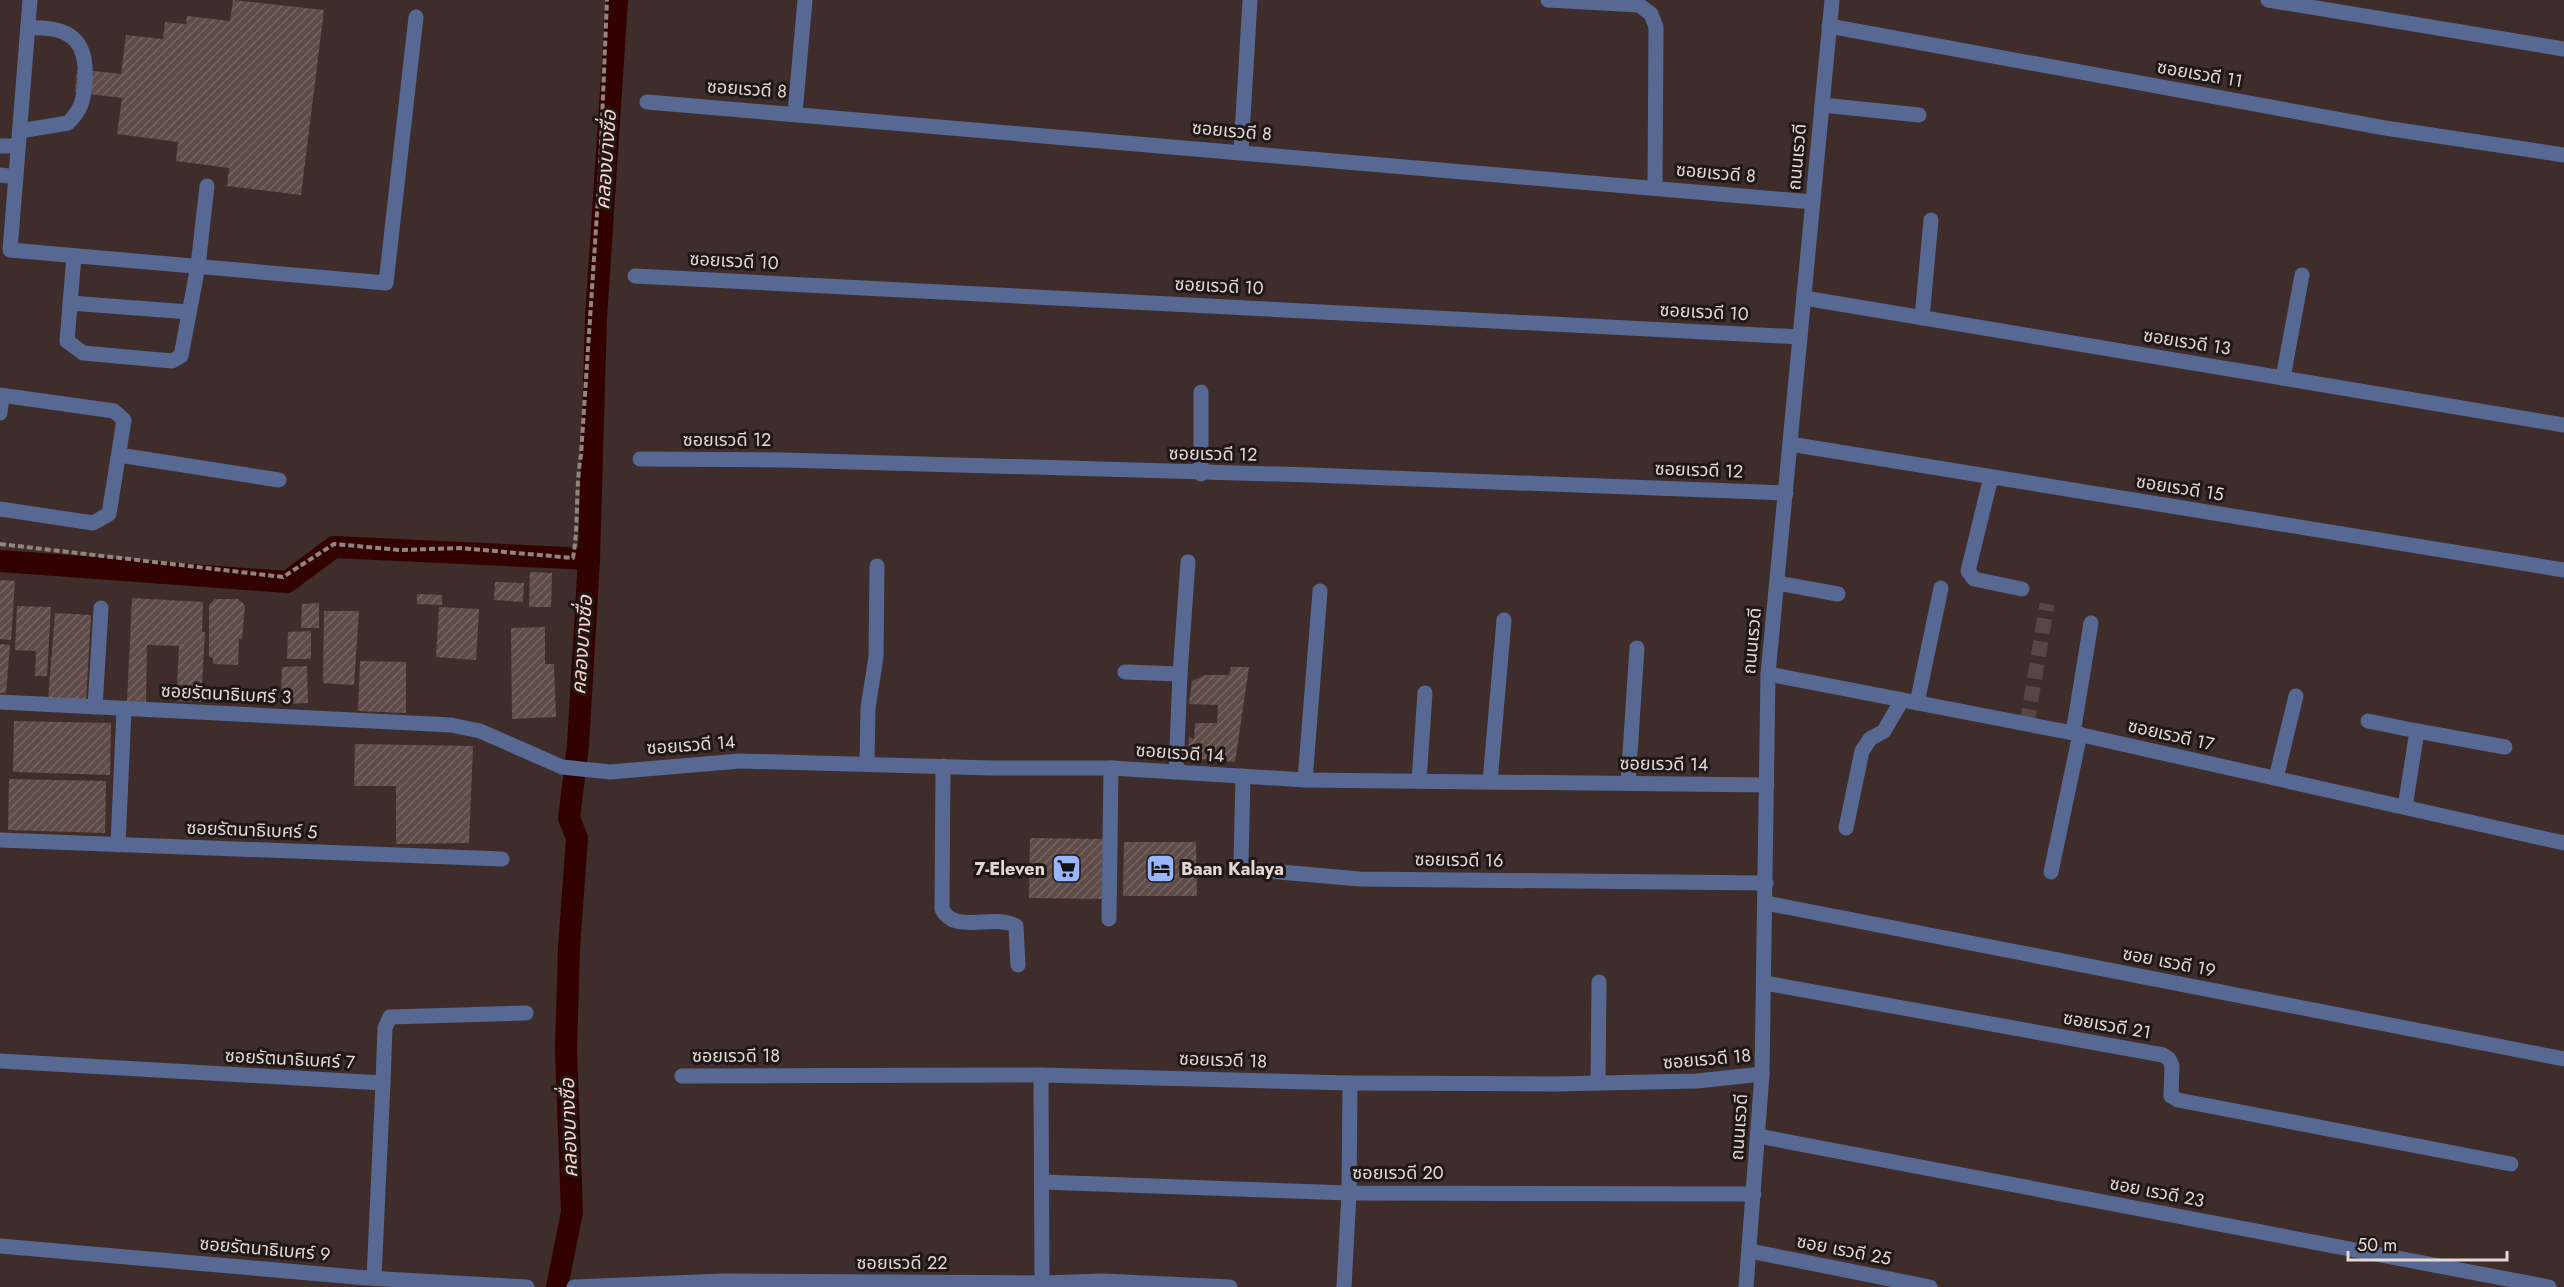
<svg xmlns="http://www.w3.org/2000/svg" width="2564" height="1287" font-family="Jost,'Noto Sans Thai',sans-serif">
	<defs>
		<pattern id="building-hatch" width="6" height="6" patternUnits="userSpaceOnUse" patternTransform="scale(1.5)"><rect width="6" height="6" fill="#5f4c49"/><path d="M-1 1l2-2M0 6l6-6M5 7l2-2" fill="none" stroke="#766562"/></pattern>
	</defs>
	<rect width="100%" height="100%" fill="#3e2d2a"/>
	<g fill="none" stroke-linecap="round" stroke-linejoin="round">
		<g stroke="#310200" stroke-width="22">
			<path d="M0,561L287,582L334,547L589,559"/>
			<path d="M557,1287L572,1212L566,1050L569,948L577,838L569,818L578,745L589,559L596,318L617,0"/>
		</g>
	</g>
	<g fill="url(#building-hatch)">
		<path d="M233,0L324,10L301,195L227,186L229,168L176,161L178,142L117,134L122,98L75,92L77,69L121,74L126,35L163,39L165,22L186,24L187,16L230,21Z"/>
		<path d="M530,572L552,573L551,607H529Z"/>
		<path d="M0,580L15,581L11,640L0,639Z"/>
		<path d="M495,582L524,583L523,602L494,600Z"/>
		<path d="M417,594L442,595V605L417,604Z"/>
		<path d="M132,598L203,602L202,632H205L201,702L176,701L179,646L147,645L146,702H127Z"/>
		<path d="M215,599H238L245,605L242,639H239L238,665L213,664V658L209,657V605Z"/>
		<path d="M319,603V628H301L302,604Z"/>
		<path d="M17,606L51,607L47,676H35L36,651L15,650Z"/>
		<path d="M439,607L479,609L476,660L436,657Z"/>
		<path d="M324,611H359L354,685L323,683Z"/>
		<path d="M55,613L91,615L86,702L48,700Z"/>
		<path d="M545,627V664H554L556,717L512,719L511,628Z"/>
		<path d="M311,631V659H287L288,632Z"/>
		<path d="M0,644L10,645L6,693H0Z"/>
		<path d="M360,661L406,662V713L358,711Z"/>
		<path d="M307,666L308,703L281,704L282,667Z"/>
		<path d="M1231,667H1249L1235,762L1188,758L1189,737L1194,739L1195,723H1217L1218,705L1189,704L1192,681L1206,675H1229Z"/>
		<path d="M14,721L111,723L110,775L13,772Z"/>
		<path d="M355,744L473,746L469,843L396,844V786H354Z"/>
		<path d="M9,779L106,781L105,833L8,830Z"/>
		<path d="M1030,838L1103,839L1102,899L1029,898Z"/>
		<path d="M1124,842H1196L1197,896H1123Z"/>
	</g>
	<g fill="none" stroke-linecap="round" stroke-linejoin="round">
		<path stroke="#574744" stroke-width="15" stroke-dasharray="15 8" stroke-linecap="butt" d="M2027,724L2047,604"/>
		<path stroke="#928481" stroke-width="4" stroke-dasharray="6 3" stroke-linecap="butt" d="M0,544L283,577L334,544L400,550L460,548L573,558C579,523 575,489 581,455L600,168L607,0"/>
		<g stroke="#576993" stroke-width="15">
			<path d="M30,0L10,250L386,283L416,17"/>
			<path d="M1548,0L1639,5L1651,14L1656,27L1655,187"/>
			<path d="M2268,0L2564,49"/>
			<path d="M1829,26L2385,128L2564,155"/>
			<path d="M647,102L1813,202"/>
			<path d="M1822,105L1919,115"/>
			<path d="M795,113L805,0"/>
			<path d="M20,131L68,123C81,110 84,100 85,81C88,39 69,26 28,28"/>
			<path d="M0,146H18"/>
			<path d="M1241,151L1250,0"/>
			<path d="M0,175L16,177"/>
			<path d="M74,256L67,341L83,353L172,361L181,356L198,266L207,186"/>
			<path d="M635,276L1800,337"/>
			<path d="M1804,298L2564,425"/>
			<path d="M70,303L189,312"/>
			<path d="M1922,318L1931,220"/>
			<path d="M2283,378L2302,275"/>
			<path d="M1201,392V474"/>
			<path d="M0,395L114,411L124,420L109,514L93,523L0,509"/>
			<path d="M0,413L2,396"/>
			<path d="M1790,444L2564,570"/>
			<path d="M119,455L279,480"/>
			<path d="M640,459L784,460L1311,475L1786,493"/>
			<path d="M1991,477L1968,571L1974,579L2022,589"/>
			<path d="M1777,583L1838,594"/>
			<path d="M1125,672L1180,674"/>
			<path d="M1768,674L2073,733L2564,843"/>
			<path d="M0,702L451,725L480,731L562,767L610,772L740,761L992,768H1111L1305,780L1767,785"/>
			<path d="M1917,703L1941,588"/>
			<path d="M95,707L101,608"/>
			<path d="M2368,721L2417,731L2405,807"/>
			<path d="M2417,731L2505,747"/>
			<path d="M2073,733L2091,623"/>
			<path d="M867,763L868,708L876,657L877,566"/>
			<path d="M943,766L942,909C954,935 995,913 1016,926L1018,965"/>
			<path d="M1176,772L1180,674L1188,562"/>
			<path d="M1243,777L1241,862L1246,869L1360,879L1766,883"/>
			<path d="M2276,778L2296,696"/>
			<path d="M1305,780L1320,591"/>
			<path d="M1419,781L1425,693"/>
			<path d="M1490,782L1504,620"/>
			<path d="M1628,783L1637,648"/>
			<path d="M1846,828L1862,751L1870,739L1884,731L1902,700"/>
			<path d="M0,840L502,859"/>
			<path d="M118,845L124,709"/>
			<path d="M2051,872L2080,734"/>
			<path d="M1766,903L2564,1059"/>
			<path d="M1109,919L1111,768"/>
			<path d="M1765,983L2163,1055L2169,1059L2172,1066L2171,1096L2178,1100L2511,1164"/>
			<path d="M0,1061L383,1083L374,1278"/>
			<path d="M1041,1075L1042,1283"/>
			<path d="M682,1076L1041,1075L1350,1083L1555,1084L1697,1081L1762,1074"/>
			<path d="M383,1083L385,1028L390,1017L526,1013"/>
			<path d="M1598,1083L1599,982"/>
			<path d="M1758,1136L2549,1287"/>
			<path d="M1042,1182L1349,1193L1754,1194"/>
			<path d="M0,1246L367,1278L527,1287"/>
			<path d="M1750,1251L1930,1287"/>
			<path d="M574,1287L722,1281L1042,1283L1103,1281L1230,1287"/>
			<path d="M1344,1287L1349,1193L1350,1083"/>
			<path d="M1746,1287L1762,1074L1768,674L1832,0"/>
		</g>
	</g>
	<defs>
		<symbol id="supermarket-square" viewBox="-11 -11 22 22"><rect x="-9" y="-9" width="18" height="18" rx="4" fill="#97b6fd" stroke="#1f1816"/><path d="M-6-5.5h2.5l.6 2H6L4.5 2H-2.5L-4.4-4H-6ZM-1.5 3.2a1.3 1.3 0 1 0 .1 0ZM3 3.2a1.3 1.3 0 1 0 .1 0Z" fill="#111"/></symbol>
		<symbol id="hotel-square" viewBox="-11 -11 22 22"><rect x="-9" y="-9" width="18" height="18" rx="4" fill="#97b6fd" stroke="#1f1816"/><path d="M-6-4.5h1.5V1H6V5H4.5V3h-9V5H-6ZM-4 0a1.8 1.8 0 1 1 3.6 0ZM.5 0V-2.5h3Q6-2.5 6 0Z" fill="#111"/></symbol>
	</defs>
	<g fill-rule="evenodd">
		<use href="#supermarket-square" x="1050" y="852" width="33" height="33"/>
		<use href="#hotel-square" x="1144" y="852" width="33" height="33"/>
	</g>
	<g text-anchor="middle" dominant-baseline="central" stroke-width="6" stroke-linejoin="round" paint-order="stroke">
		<g font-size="18" fill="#e3d8d6" stroke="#1f1816">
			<text transform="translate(2200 74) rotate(10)">ซอยเรวดี 11</text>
			<text transform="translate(747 89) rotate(4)">ซอยเรวดี 8</text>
			<text transform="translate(1232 131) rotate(5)">ซอยเรวดี 8</text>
			<text transform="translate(1797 157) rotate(-85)">ถนนเรวดี</text>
			<text transform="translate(1716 173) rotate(5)">ซอยเรวดี 8</text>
			<text transform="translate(734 261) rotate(3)">ซอยเรวดี 10</text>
			<text transform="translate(1219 286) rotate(3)">ซอยเรวดี 10</text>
			<text transform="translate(1704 312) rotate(3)">ซอยเรวดี 10</text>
			<text transform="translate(2187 342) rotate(9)">ซอยเรวดี 13</text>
			<text x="727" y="440">ซอยเรวดี 12</text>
			<text transform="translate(1213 454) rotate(1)">ซอยเรวดี 12</text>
			<text transform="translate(1699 470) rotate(2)">ซอยเรวดี 12</text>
			<text transform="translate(2180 488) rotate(9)">ซอยเรวดี 15</text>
			<text transform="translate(1752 641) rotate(-85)">ถนนเรวดี</text>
			<text transform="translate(226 694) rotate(3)">ซอยรัตนาธิเบศร์ 3</text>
			<text transform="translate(2171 735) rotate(13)">ซอยเรวดี 17</text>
			<text transform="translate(691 745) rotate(-4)">ซอยเรวดี 14</text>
			<text transform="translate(1180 753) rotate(4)">ซอยเรวดี 14</text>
			<text transform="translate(1664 764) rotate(1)">ซอยเรวดี 14</text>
			<text transform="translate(252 830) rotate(2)">ซอยรัตนาธิเบศร์ 5</text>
			<text transform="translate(1459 860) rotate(1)">ซอยเรวดี 16</text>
			<text transform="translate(2169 962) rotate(11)">ซอย เรวดี 19</text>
			<text transform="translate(2107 1025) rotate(10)">ซอยเรวดี 21</text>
			<text x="736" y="1056">ซอยเรวดี 18</text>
			<text transform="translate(290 1059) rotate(3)">ซอยรัตนาธิเบศร์ 7</text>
			<text transform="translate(1707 1059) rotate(-5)">ซอยเรวดี 18</text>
			<text transform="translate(1223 1060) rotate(2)">ซอยเรวดี 18</text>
			<text transform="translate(1739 1127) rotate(-86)">ถนนเรวดี</text>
			<text x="1398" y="1173">ซอยเรวดี 20</text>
			<text transform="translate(2157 1192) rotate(11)">ซอย เรวดี 23</text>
			<text transform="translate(265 1249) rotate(5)">ซอยรัตนาธิเบศร์ 9</text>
			<text transform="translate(1844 1250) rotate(11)">ซอย เรวดี 25</text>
			<text x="902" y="1263">ซอยเรวดี 22</text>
		</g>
		<g font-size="18" font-weight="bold" fill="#e3d8d6" stroke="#1f1816" text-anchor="end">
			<text x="1045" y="869">7-Eleven</text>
			<text x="1181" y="869" text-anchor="start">Baan Kalaya</text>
		</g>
		<g font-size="20" font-style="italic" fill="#fdd1c9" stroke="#1f1816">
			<text transform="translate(606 160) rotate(-86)">คลองบางซื่อ</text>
			<text transform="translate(582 645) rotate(-86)">คลองบางซื่อ</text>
			<text transform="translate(569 1128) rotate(-92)">คลองบางซื่อ</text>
		</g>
	</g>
	<path d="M2348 1251v9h159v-9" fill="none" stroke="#e3d8d6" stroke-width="3"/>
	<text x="2357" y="1251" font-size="18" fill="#e3d8d6" stroke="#1f1816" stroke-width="4.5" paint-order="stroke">50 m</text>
</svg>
